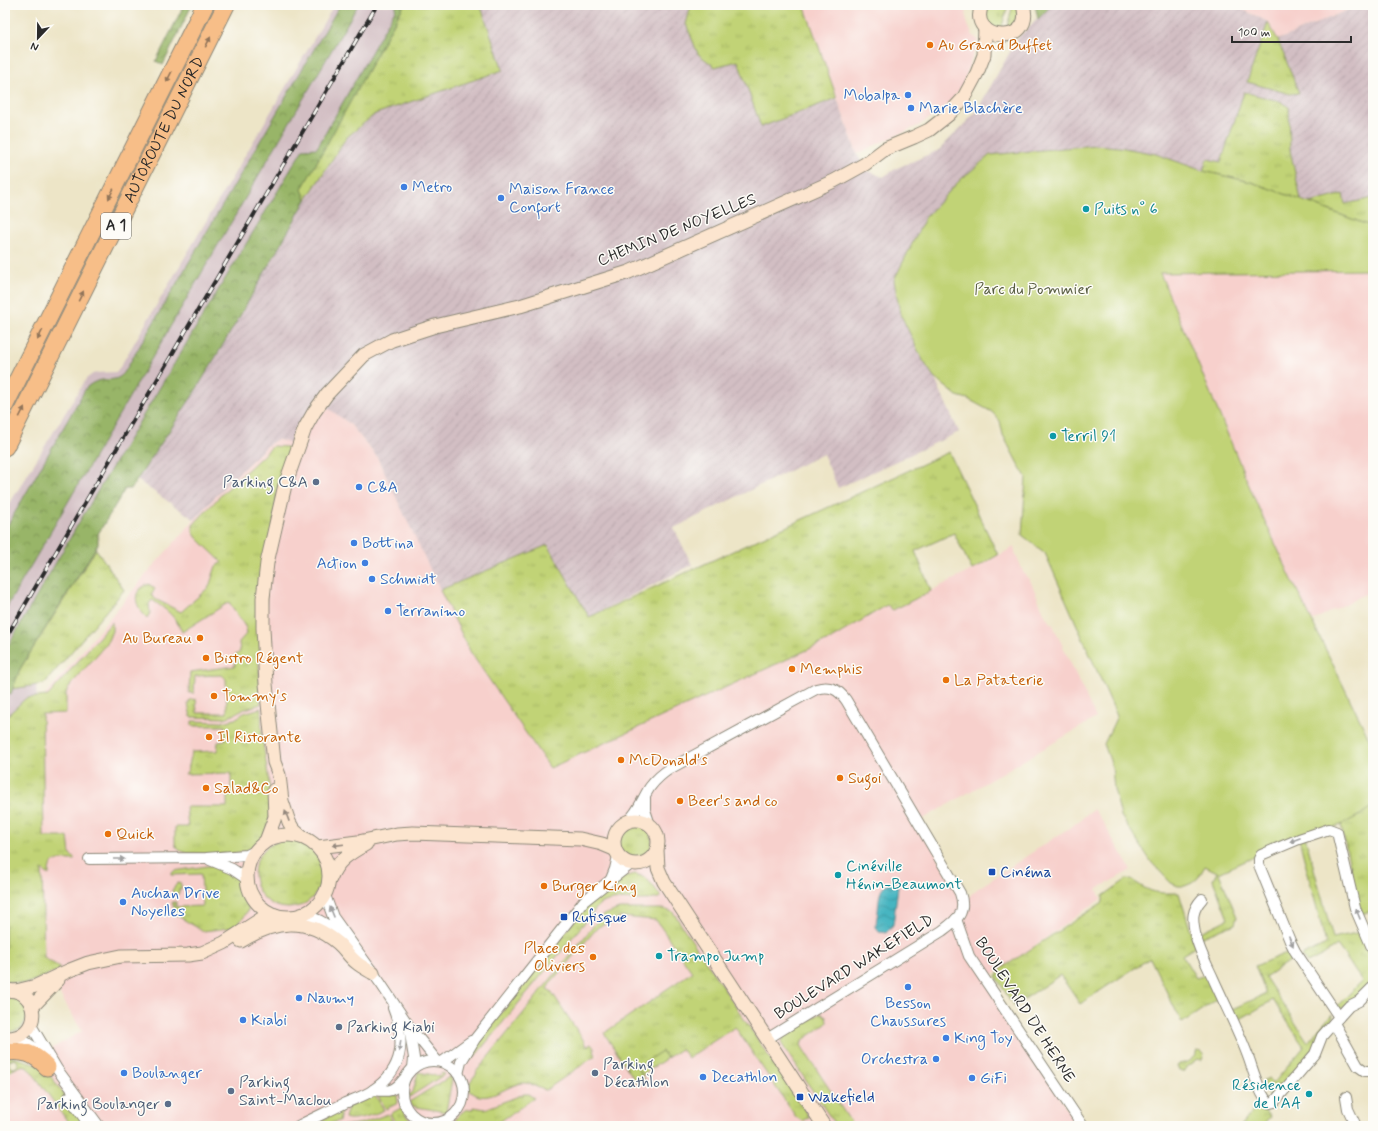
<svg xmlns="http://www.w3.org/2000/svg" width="1378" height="1131" font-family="Mynerve,sans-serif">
	<defs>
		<pattern id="industrial-furrows" width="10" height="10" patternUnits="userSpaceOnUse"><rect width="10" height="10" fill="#d2bec3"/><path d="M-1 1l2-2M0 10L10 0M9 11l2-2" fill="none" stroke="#b4a3a8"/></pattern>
		<pattern id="grass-tufts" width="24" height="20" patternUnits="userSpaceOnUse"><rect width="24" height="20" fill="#c1d376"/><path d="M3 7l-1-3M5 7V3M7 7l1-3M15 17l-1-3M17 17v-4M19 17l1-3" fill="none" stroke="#a6b566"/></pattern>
		<pattern id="forest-crowns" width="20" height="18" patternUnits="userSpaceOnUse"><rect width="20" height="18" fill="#98b567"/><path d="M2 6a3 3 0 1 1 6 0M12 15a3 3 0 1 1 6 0" fill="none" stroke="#7c9355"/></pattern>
		<pattern id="water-waves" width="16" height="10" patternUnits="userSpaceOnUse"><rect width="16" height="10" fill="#47b5c1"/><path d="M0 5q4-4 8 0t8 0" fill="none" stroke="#3b939d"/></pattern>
	</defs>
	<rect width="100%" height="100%" fill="#fdfcf7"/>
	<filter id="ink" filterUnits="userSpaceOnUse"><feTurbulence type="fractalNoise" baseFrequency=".025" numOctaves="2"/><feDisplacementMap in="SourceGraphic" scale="8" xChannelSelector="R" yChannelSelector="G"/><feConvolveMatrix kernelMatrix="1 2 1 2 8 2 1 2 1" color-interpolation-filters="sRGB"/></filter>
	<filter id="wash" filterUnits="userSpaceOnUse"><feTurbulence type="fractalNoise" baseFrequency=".012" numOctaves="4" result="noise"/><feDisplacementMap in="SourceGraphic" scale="16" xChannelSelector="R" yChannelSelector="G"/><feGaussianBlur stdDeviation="0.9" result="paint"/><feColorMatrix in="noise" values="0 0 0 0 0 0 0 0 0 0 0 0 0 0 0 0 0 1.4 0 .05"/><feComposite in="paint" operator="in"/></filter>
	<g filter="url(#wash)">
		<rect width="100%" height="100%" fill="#ede5c7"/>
		<g fill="#f7d0cc">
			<path d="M804,5H967L966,18L968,25L972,34L978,40L977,44L963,84L952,100L941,110L918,126L871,147L857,154Z"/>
			<path d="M1234,5H1359L1278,40L1268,22Z"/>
			<path d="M1373,270V590L1312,621L1292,580L1256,502L1160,273Z"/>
			<path d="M321,402L350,424L377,457L471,653L550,768L831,639L888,605L893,610L972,570L1014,547L1015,552L1024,574L1030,580L1046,617L1053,625L1096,718L918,822L963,902L977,889L1078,822L1093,809L1101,819L1131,870L1097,889L1101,899L986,980L1078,1126H5V1078L11,1072L82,1031L41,963L43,854L37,705L155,564L223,488L267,446L276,440L286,441L299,445Z"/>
		</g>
		<path fill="url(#industrial-furrows)" d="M483,5H691L686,24L715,67L738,61L761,127L837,98L857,154L866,170L883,177L897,168L939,150L976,112L1019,36L1052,5H1234L1268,22L1247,82L1290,94L1299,93L1278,40L1359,5H1373V208L1344,216L1301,200L1290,150L1289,107L1244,92L1221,162L1207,159L1203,171L1119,147L1095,145L990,155L894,280L900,313L922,359L934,377L959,432L838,488L823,454L674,528L692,565L589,617L548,545L440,590L377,457L350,424L321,403L299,445L280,440H276L267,446L223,488L195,520L137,480L193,395L237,321L306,200L346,138L375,114L503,70L481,7Z"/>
		<path fill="#d2bec3" d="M334,5H411L306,200L237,321L193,395L131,489H125L98,534V544L20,669L13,689L36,685L37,697L26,698L5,718V511L86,379L94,373L117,372Z"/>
		<g fill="url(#grass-tufts)" stroke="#767f50" fill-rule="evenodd">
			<path d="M404,5H483L481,7L503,70L375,114L346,138L306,200L301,189Z"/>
			<path d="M691,5H804L837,98L761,127L738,61L715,67L698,54L686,24Z"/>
			<path d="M987,5H1008L1001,30H997L987,22L985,9Z"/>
			<path d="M1013,5H1017C1019,19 1018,22 1006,30Z"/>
			<path d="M1268,22L1278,40L1299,93L1290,94L1247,82Z"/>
			<path d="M1244,92L1279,101L1289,107L1290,150L1301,200L1251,182L1203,171L1207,159L1221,162Z"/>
			<path d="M1343,194L1345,204L1373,198V227L1310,203Z"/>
			<path d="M273,446L287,447L290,451L277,491L259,664L261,704L239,711L234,715L224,718L191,717L188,704L190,700L196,699L197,713H227L226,679L222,675L195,676L194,693H189L190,672L235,666L234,656L240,652L239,642L247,633L246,628L229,602L182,632C176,617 166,609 152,600L149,604L150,613L147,618C136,607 129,591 149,584L155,589L151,594L155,599L181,612L209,587L216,566L222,562L197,538L193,532V525L222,494Z"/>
			<path d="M949,452L998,555L972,570L954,533L915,551L931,591L893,610L887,605L831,639L550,768L471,653L440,590L548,545L589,617Z"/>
			<path d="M96,549L124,590L44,684L12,689L20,669Z"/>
			<path d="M112,622V631L107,643L68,688L66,693V713L42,714L44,837H68L70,854L75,859L74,860C61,860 48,857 49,875L42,870L44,958L58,966L60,970L25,984L5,981V718L26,698L48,696Z"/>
			<path d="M261,708C262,718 261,727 262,736C265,759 275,804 268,825C265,835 257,845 247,850C235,856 200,853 186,853L179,850L175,845V827H188L186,807H227V789H231V773L185,774L188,770L192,752L217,751L218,742L225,741V726H192V721L222,722L235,719L244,713Z"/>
			<path d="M1373,806V910L1362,914L1359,907L1341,825L1360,815Z"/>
			<circle cx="635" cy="842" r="17"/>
			<path d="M1305,836L1333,938L1361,932L1373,958V980L1355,998L1340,1010L1337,1006L1362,981C1353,969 1346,956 1337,945L1323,955L1307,963L1301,956L1326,944L1299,839Z"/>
			<circle cx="288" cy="874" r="34"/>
			<path d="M214,865L219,866L242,881L248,896L249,903L248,910L244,917L239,923L230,928L203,931L176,915L172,902H176V907L203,906L201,874L172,875V873L174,871Z"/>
			<path d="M1217,872L1219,873L1237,917L1235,924L1200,938L1199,933L1228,919L1213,880Z"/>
			<path d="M635,874C649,877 653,886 661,897C641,905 618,893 599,905L477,1054L471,1060L467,1056L586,906L619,877L621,879L626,876Z"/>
			<path d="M1127,879C1135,880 1139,886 1147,889C1156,894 1168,893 1179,893L1195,945L1192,949L1182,955L1196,978L1206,975L1210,977L1219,998L1182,1023L1150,958L1080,1004L1060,975L1014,1006L996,977L1002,968L1103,902V896Z"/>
			<path d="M178,883L181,884V889H179V894H173L172,891L174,887Z"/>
			<path d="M619,909H663L673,912L809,1117L802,1121L796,1117L735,1027L688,1058L681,1049L667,1058L662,1051L637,1067L645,1080L638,1085L604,1033L660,995L661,993L692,972L656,920L622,917L598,927L551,982L547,989L551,991L584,1041L586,1047L591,1044L594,1048L595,1056L546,1090C537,1089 532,1082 522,1083C504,1086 487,1106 470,1091C466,1084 473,1078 477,1073L476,1072L599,919L604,915Z"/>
			<path d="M1291,951L1295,957L1265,977L1308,1042L1332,1014L1333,1018L1312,1050L1272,1097L1268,1094L1262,1081L1269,1078L1273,1084L1304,1047L1273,1000L1237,1021L1232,1009L1266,994L1255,966Z"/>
			<path d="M5,996H12L23,1001L28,1016L21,1029L5,1033Z"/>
			<path d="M821,1013L826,1016L827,1022L826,1024L803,1040L801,1044L802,1047L852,1124V1126H836L781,1043L784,1036Z"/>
			<path d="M1197,1051L1202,1052L1204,1054L1202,1060L1197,1059L1186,1067L1185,1071H1179L1177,1066L1179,1064C1187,1063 1194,1059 1197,1051Z"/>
			<path d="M5,1055L42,1065L88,1126H71L32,1072L26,1067L21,1066L5,1073ZM15,1059L18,1062V1065L15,1068H11L9,1065V1060Z"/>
			<path d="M418,1072L439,1076L442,1073L445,1074L408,1098L407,1096L413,1092Z"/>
			<path d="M451,1076L452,1079L446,1112L411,1106L409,1102Z"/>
			<path d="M377,1094L397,1095L398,1103L386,1109Z"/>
			<path d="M524,1094H528L534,1098L498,1123L500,1126H453C456,1116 463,1108 474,1109V1107L485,1109Z"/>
			<path d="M375,1095L384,1110C376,1114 353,1122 345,1118L348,1107Z"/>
			<path d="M1259,1104L1270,1117L1263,1126H1241Z"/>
			<path d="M401,1108L407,1117L411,1120L409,1126H398L390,1114Z"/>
			<path d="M342,1110L339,1121L320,1126H309Z"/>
			<path d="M388,1114L395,1126H343L363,1123Z"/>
		</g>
		<g fill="url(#forest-crowns)" stroke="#627049">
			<path d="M184,5H192L163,65L156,61Z"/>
			<path d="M340,5H358L5,610V530L86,388C102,373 113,386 124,373Z"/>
			<path d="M396,5H404L302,189L306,200L237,321L193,395L131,489H125L98,534V544L20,669L11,694L6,693L5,694V675L8,669L5,659V651L81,519L303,149L317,148L395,10Z"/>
			<path d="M1035,5H1052L1038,19Z"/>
		</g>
		<g fill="#c1d376" stroke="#767f50">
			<path d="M1095,145L1119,147L1156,154L1203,171L1251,182L1301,200L1373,227V270L1160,273L1256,502L1292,580L1373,747V806L1360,815L1341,825L1299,839L1263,853L1219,873L1205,866L1198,878L1192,883L1185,886H1178L1171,883L1152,863L1121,816L1114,789L1112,766L1104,744L1117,716L1045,553L1022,535L1026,477L1018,464L1003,435L1000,421L992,412L968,399L957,396L934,377L922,359L900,313L894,280L925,218L959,181L990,155Z"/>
			<path d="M662,1051L667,1058L642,1075L637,1067Z"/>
		</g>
		<path fill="url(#water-waves)" stroke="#397076" d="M894,883L898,887L893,925L886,933L880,932L876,927C876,921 877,917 878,911C879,899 878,884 894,883Z"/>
	</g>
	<g filter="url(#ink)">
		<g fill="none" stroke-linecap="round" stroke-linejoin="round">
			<defs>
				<g id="street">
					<path d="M645,798V810L650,825"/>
					<path d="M628,821C639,811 642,799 650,787C656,779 663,773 671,768L816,689C830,685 838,689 846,700L960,893C967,913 957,920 942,931L767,1039"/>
					<path d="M89,859L206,858L247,855L255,851"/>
					<path d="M210,860L232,869L247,879"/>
					<path d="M611,879L615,869L618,856"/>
					<path d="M325,895L333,917L381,984L409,1026L437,1061"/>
					<path d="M1202,899C1192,910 1192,918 1195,933C1198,948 1206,963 1213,978C1225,1005 1239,1031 1249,1059C1253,1070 1260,1096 1269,1103L1274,1102L1315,1054L1322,1036L1339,1017L1349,1006L1359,1001L1373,987"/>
					<path d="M302,915C320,918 329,926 343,938"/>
					<path d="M956,919L969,956L1083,1126"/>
					<path d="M1339,1017L1295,951L1290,941L1259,865V859L1261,855L1299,839L1329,829L1337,832L1355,908L1373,950"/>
					<path d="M1334,1023L1358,1066L1365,1071H1373"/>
					<path d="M31,1025L57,1069L99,1126"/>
					<path d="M409,1027L414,1058L413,1068"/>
					<path d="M18,1037L35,1048L41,1055"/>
					<circle cx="433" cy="1092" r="31"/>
					<path d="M442,1062L471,1041"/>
					<path d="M458,1074L461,1062L475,1039L584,901L631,864"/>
					<path d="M373,1090C388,1092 394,1092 404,1079"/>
					<path d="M69,1097L90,1126"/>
					<path d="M1346,1097L1348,1109L1356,1126"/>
					<path d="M298,1126C314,1118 329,1111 345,1103C354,1099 365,1096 373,1090C404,1069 406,1041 393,1008"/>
				</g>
				<g id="secondary">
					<path d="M982,5C966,42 1036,48 1023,5"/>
					<circle cx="636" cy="842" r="22"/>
					<circle cx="288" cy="876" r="41"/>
					<path d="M302,837L293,829L289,822L282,801L279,775L274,762L266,684L263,628V598L267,563L285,485L305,428L314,412L327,394L364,355L392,340L435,326L520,306L629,272L834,181L865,164L885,149L914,137L929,130L948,115L963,99L977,73L984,55L985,28"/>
					<path d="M266,841L275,817L274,790"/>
					<path d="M318,847L358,842L397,834L413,833L580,839L602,844L614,849"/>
					<path d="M657,850L658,868L664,882L824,1126"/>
					<path d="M330,879C337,861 348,854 366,844"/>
					<path d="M241,941C275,920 306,916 338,943C345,949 350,958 357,963C362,967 368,970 373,973"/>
					<path d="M5,991C40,985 44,1040 5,1038"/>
					<path d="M16,991L36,986L70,970L88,963L121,956L188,955L202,953L224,943L261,919L275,915"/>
					<path d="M32,1007L58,980"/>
				</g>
				<g id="highway">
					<path d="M5,405L205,5"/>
					<path id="s1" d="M5,447L226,5"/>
					<path d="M5,1052C24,1050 34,1053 47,1067"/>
				</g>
			</defs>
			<use href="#street" stroke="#8c8879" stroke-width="12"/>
			<use href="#secondary" stroke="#8c8879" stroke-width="15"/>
			<use href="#highway" stroke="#8c8879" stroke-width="19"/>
			<use href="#street" stroke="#fff" stroke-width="10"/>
			<use href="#secondary" stroke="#fce5cf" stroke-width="13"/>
			<use href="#highway" stroke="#f7be88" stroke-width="17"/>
			<defs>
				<path id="rail" d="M5,639L377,5"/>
			</defs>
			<use href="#rail" stroke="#2b2b2b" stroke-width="4"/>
			<use href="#rail" stroke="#fdfcf7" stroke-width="2.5" stroke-dasharray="8" stroke-linecap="butt"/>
		</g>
		<defs><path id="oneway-solid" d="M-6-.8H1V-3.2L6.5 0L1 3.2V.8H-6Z"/></defs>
		<g fill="#91745a">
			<use href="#oneway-solid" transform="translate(208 42) rotate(-63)"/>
			<use href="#oneway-solid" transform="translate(169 77) rotate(117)"/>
			<use href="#oneway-solid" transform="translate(111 194) rotate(117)"/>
			<use href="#oneway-solid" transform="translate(81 296) rotate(-63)"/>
			<use href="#oneway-solid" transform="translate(40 335) rotate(117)"/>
			<use href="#oneway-solid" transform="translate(22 412) rotate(-63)"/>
		</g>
		<g fill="#94887d">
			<use href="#oneway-solid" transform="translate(287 816) rotate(-111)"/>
			<use href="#oneway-solid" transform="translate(338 845) rotate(173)"/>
		</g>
		<g fill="#a0a0a0">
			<use href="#oneway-solid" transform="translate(1295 840) rotate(159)"/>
			<use href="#oneway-solid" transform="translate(119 859)"/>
			<use href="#oneway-solid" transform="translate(332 912) rotate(-112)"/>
			<use href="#oneway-solid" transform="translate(1358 914) rotate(-112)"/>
			<use href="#oneway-solid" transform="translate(1291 941) rotate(66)"/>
			<use href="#oneway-solid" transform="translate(400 1046) rotate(98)"/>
		</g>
	</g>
	<g fill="#e8710a" stroke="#fdfcf7" stroke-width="1.5">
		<circle cx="930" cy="45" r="4"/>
		<circle cx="200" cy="638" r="4"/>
		<circle cx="206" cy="658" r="4"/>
		<circle cx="792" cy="669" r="4"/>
		<circle cx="946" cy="680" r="4"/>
		<circle cx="214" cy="696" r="4"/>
		<circle cx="209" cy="737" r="4"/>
		<circle cx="621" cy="760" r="4"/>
		<circle cx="840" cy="778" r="4"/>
		<circle cx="206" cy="788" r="4"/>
		<circle cx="680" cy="801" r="4"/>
		<circle cx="108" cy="834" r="4"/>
		<circle cx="544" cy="886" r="4"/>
		<circle cx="593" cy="957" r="4"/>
	</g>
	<g fill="#3f7fe0" stroke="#fdfcf7" stroke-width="1.5">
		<circle cx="908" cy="95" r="4"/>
		<circle cx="911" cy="108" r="4"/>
		<circle cx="404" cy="187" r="4"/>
		<circle cx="501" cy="198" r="4"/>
		<circle cx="359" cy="487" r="4"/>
		<circle cx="354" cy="543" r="4"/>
		<circle cx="365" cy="563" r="4"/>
		<circle cx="372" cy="579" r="4"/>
		<circle cx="388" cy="611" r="4"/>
		<circle cx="123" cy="902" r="4"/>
		<circle cx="908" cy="987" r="4"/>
		<circle cx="299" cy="998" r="4"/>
		<circle cx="243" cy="1020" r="4"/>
		<circle cx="946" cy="1038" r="4"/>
		<circle cx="936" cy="1059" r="4"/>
		<circle cx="124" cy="1073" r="4"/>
		<circle cx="703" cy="1077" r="4"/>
		<circle cx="972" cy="1078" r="4"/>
	</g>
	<g fill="#0f9aa8" stroke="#fdfcf7" stroke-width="1.5">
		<circle cx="1086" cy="209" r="4"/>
		<circle cx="1053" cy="436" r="4"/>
		<circle cx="838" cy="875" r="4"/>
		<circle cx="659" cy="956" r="4"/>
		<circle cx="1309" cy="1094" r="4"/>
	</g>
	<g fill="#5c6f8a" stroke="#fdfcf7" stroke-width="1.5">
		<circle cx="316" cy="482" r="4"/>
		<circle cx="339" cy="1027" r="4"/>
		<circle cx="595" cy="1073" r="4"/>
		<circle cx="231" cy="1091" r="4"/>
		<circle cx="168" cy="1104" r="4"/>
	</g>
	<g fill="#1a4fb4" stroke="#fdfcf7" stroke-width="1.5">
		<rect x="988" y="868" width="8" height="8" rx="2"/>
		<rect x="560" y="913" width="8" height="8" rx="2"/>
		<rect x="796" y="1093" width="8" height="8" rx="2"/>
	</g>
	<g text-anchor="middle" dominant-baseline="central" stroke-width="3" stroke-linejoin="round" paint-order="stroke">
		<rect fill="#fdfcf7" stroke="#6a6a68" stroke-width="1" x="101" y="213" width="30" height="26" rx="3"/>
		<g font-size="15" font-weight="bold" fill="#2b2b2b">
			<text x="116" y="226">A 1</text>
		</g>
		<g font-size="16" fill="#c56008" stroke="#fdfcf7" text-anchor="start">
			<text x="938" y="45">Au Grand Buffet</text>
			<text x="192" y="638" text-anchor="end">Au Bureau</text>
			<text x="214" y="658">Bistro Régent</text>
			<text x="800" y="669">Memphis</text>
			<text x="954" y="680">La Pataterie</text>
			<text x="222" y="696">Tommy's</text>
			<text x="217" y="737">Il Ristorante</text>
			<text x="629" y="760">McDonald's</text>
			<text x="848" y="778">Sugoi</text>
			<text x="214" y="788">Salad&amp;Co</text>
			<text x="688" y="801">Beer's and co</text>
			<text x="116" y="834">Quick</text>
			<text x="552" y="886">Burger King</text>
			<text x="585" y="948" text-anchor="end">Place des<tspan x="585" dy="18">Oliviers</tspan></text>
		</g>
		<g font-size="16" fill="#366cbe" stroke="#fdfcf7" text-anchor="start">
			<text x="900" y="95" text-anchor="end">Mobalpa</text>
			<text x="919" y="108">Marie Blachère</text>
			<text x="412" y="187">Metro</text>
			<text x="509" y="189">Maison France<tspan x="509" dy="18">Confort</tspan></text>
			<text x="367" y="487">C&amp;A</text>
			<text x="362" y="543">Bottina</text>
			<text x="357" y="563" text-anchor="end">Action</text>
			<text x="380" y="579">Schmidt</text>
			<text x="396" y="611">Terranimo</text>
			<text x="131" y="893">Auchan Drive<tspan x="131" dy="18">Noyelles</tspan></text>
			<text x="307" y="998">Naumy</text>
			<text x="908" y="1003" text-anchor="middle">Besson<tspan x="908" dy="18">Chaussures</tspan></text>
			<text x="251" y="1020">Kiabi</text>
			<text x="954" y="1038">King Toy</text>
			<text x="928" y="1059" text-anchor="end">Orchestra</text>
			<text x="132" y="1073">Boulanger</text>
			<text x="711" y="1077">Decathlon</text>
			<text x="980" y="1078">GiFi</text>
		</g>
		<g font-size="16" fill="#2b2b2b" stroke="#fdfcf7">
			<text stroke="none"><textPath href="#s1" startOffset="355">AUTOROUTE DU NORD</textPath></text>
			<text transform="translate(677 230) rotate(-22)">CHEMIN DE NOYELLES</text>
			<text transform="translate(854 967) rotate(-32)">BOULEVARD WAKEFIELD</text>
			<text transform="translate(1025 1010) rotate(57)">BOULEVARD DE HERNE</text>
		</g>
		<g font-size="16" fill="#0d838f" stroke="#fdfcf7" text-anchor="start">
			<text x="1094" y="209">Puits n° 6</text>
			<text x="1061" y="436">Terril 91</text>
			<text x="846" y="866">Cinéville<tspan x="846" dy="18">Hénin-Beaumont</tspan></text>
			<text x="667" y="956">Trampo Jump</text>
			<text x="1301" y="1085" text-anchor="end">Résidence<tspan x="1301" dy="18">de l'AA</tspan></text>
		</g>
		<g font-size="16" fill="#585d42" stroke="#fdfcf7">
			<text x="1033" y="289">Parc du Pommier</text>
		</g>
		<g font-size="16" fill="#4e5e75" stroke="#fdfcf7" text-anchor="start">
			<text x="308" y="482" text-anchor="end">Parking C&amp;A</text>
			<text x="347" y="1027">Parking Kiabi</text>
			<text x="603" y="1064">Parking<tspan x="603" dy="18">Décathlon</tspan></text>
			<text x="239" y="1082">Parking<tspan x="239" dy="18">Saint-Maclou</tspan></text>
			<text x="160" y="1104" text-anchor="end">Parking Boulanger</text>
		</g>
		<g font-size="16" fill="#164399" stroke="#fdfcf7" text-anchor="start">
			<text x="1000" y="872">Cinéma</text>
			<text x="572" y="917">Rufisque</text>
			<text x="808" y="1097">Wakefield</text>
		</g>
	</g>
	<rect width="1378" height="1131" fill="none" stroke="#fdfcf7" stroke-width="20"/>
	<g transform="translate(38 38) rotate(202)" stroke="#fdfcf7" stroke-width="3" paint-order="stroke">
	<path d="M0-3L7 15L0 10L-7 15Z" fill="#2b2b2b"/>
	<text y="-6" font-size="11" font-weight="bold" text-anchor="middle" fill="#2b2b2b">N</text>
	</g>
	<path d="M1232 36v6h119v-6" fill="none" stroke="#2b2b2b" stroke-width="2"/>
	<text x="1238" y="36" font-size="12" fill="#2b2b2b" stroke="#fdfcf7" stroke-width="3" paint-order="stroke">100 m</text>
</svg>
